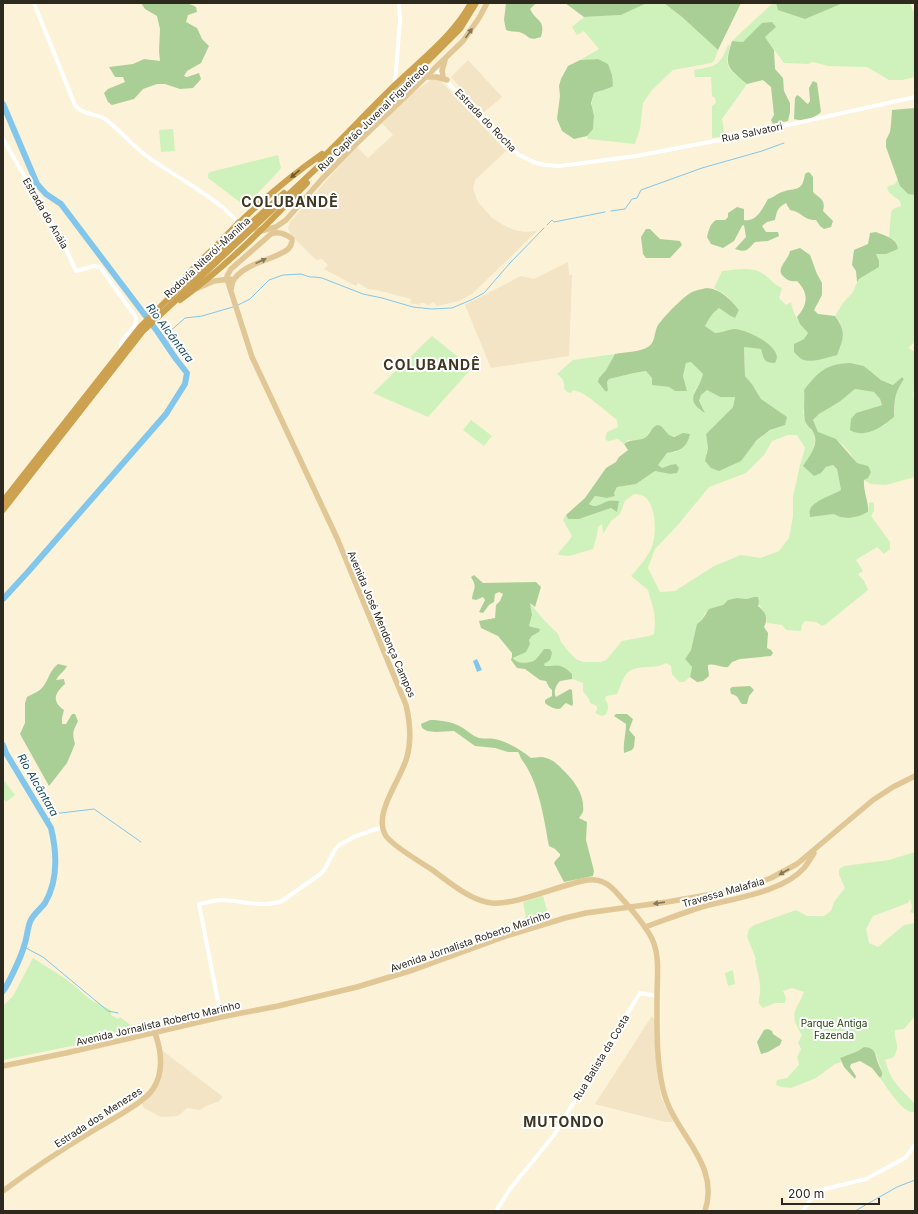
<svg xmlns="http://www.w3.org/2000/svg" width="918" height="1214" font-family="Inter,sans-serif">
	<rect width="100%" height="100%" fill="#fcf2d7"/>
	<g fill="#f2e4c4">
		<path d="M468,60L502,97L483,113L451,77Z"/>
		<path d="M432,79H439L506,151L475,180L473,189L478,202L492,218L505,226L514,230L525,232L537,231L472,294L459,301L437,306L433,302L428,306L425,303H420V305L410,303L411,299L377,290L368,289L358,283L356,286L324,269L328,265L322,259L317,260L314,258L291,235L288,228L290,222L333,173L357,147L368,158L393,135L382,123L410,95Z"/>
		<path d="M568,262L569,275H572L569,356L491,368L465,305L521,276L534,279Z"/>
		<path d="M652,1016L655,1020L657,1070L661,1097L673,1122H665L595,1104Z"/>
		<path d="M159,1048L223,1097L218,1102L208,1105L200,1110L187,1108L178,1116L161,1117L144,1108L140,1101L152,1089L157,1078Z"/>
	</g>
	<g fill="#cff2bc" fill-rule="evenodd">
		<path d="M647,3H664L682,17L718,50L714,61L711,63L673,70L652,90L643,103L640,129L635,144L588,139L587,136C600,121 590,117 592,102C592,99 594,96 594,93L601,90H607L598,59L580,60L599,49L584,31L577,35L572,27L584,17L621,15Z"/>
		<path d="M773,3H776L778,10L843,3H910L913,11L915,9V77L903,80H889L867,67L828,66L813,62L808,64L784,63L765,37L751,35L743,42L732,41Z"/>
		<path d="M728,45L730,46C723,69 730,70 747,84L722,119L725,136L712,138V106L716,103L715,98L712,96L711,77H695L694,70C716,66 719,67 728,45Z"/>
		<path d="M173,129L175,151L161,152L159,130Z"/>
		<path d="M278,155L281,168L278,172L252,199L248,201L241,203L208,178V174L210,172Z"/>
		<path d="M898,179C901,189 905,193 915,195V342L908,348L915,352C915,363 917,375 915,385C914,392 912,394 915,401V477L886,485L871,484L864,480C858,466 851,450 838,441C833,437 823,438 818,432C816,429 814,424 813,421L819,414L854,389L874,392L880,399L882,405L856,413L863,433L885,425L895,412L894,398L898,388L904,379L902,377L894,385L881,380L864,366L804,390L805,405L803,411L806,424L814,433L815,442L813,450L821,473L826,467L833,465L837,469L841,490L835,494L815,503L810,516L834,514L840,517L868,512L869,503L872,502L874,504V511L871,516L890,542V549L884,554L877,547L856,560L863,571L858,574L864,581L868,590L826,624L822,626L816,622L805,621L802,625L801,631L786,630L782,625L767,623C767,613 758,605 754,597L747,599L737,598L728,600L723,605L705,613L691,650L685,659L692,667L690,677L684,682H679L672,674L671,666L666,663C653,671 633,662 625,676C621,682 620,688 617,694L606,696L605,699C609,705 609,710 605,715L602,716L595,713L597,710V706L590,703L589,699L583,691V683L572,679V674L554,665L545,666L544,665L546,662L544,650C541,653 538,657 535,660C529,664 517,664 513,658L520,655L529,640L532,636L539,632L535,627L529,626L532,615L530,603L543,619L558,634L561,642L568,651L576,659L583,662H601L606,660L622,641L649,636L654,634L655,623L654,611L648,590L631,576C638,568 645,560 650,551C657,539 657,508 646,498C643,495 638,494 634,494L625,501L620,514L611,521L603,534L602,524L598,527L597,535L593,549L569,556L558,555L559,552L568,542L572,536L563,520L566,515L568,519L588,516L611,508L617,512L618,501C615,501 611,500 608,501C601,504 597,508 589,504L595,496L607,498L615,496L614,493L617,487L636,484L655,471L670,474V465L662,468L658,465L667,453L676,452L690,434C676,432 672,444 661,426L650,431L646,437L641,440H628L624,444L618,439L608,441L605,439L607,432L618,427L617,420L591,399L582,393L573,390L571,393L567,392L564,388C565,381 562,378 557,374L573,360L615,354L606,370L599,378L608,390L607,382L609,379L634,373L646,371L652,378V385L669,387L675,391H686L683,376L686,363L691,362L703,374L701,381L694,392L699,401L701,395L707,390L720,397H735L733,407L706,434L708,448L706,454L746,453C759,439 765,430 785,425L761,399L752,384L745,376L744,347L761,349L764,359L775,363L777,356L733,329L722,333H714L705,326L714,311L719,308L729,315L739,310L727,296L714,288L722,271C735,270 751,266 762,273C770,278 774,285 782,288L779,298L786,305L791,302C793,314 800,324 808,333L804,339L798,342L806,361L810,360L840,322L835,316L843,303L853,292L857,282L859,279L879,267L876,254H886L895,240L889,238L891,212L893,209L901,206C901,198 895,199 891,194C889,193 888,190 887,188L889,186L895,184ZM788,435H797L805,448L800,465L793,497V516L789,538L779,551L761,558L741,555L714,566L675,591L660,592L648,568L655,549L677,526L709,487L746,473L764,455L772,441Z"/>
		<path d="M432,336L472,368L428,417L373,393Z"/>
		<path d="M471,420L492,436L484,446L463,430Z"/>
		<path d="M3,779L15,795L6,802L3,798Z"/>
		<path d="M915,852V914L910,912L912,907L910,899L908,903L873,916L866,929L869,943L878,947L904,925L915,923V1016L904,1029L895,1030C894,1038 897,1040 897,1047C897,1050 895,1054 894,1057L885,1060C892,1084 899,1086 915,1104V1112C903,1115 887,1087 880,1078L882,1076C883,1070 878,1062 877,1055L864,1047L858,1051L840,1058L841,1062L835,1064L816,1078L791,1088L781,1087L776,1085L777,1080L787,1078L799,1065L797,1057L801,1049L798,1043L802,1035C788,1013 796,1012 804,992L792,988L783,991L786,998L785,1003H775L763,1008L759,1004C758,998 761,994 760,988C760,979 757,970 755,961L756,959L747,937L749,929L754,925L796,910L807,916H824L831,911L834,902L845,888L839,875V869L844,866L889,860Z"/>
		<path d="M543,896L549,918L527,924L523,902Z"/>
		<path d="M33,958L66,979L91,1000L111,1010V1015L118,1019L120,1017L140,1032L3,1060V1006L13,996Z"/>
		<path d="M733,970L735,984L728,986L725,973Z"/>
	</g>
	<g fill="#aacf96">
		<path d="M141,3H167L169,4C177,1 188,2 196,7L197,12L188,15L186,22L197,28L202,39L209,46L201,63L187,71L184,76L187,77L199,73L201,79L193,88L180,89L165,84H157L143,89L134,99L112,105L108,102L104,93L108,89L125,82L123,77H115L109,67L133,64L144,59L160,61L159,51L160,29L157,16L145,9Z"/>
		<path d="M506,3H536L530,9C536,22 546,19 541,37C527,42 530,35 519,32C514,31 511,32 506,30L504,20Z"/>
		<path d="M565,3H647L621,15L584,17Z"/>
		<path d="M664,3H741L718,50L682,17Z"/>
		<path d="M776,3H843L805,19L778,10Z"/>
		<path d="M772,22L776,27L765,37L774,50L775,69L783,78L784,91L790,103V112L788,121L773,124L771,120L774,115L771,87L763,80L747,84C727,67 724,67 732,41L743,42L762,23Z"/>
		<path d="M598,59L608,64L612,75L613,86C607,90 601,90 594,93L591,103L594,116L593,129L587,136L574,139L562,131L557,119L560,96L559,86L561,79L568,66L580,60Z"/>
		<path d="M813,81L817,83L821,112C815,118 802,122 794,119L795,98L797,95C802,97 804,102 808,104L810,101L809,88Z"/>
		<path d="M915,108V195L908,194L900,186L886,147V140L890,132L891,124L892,110Z"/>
		<path d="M808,172L810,173L813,177V192C820,199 826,199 823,211L833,221L831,227L824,229L820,226L816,220C802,220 803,212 790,210L786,203C777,208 777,211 775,220L767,222L762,226L766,232H778L779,236L768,241L755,242C747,250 747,253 735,249L746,237L744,225L742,226L734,241L723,248L711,244L707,237C709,229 710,224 716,220H725L728,217V213L737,207L744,209V220C757,222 762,209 768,199C775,197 776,194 782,192C796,187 802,193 805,174Z"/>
		<path d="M646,229H650L660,239L680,241L682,245L670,258H646L643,254L641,237Z"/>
		<path d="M876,232C885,236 897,238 898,249L886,254H876L879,261V267L859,279L857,282L856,271L852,265L854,250L868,244L870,233Z"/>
		<path d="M800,248L810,255L817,274L822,283V295L814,310L818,314L835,316C846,331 844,338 837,355C830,357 811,363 804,360C800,359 797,355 794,352V344L804,339L808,333L800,324L797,317C808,305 809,293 797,281C792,282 788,281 784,277C774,269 789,260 790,251Z"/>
		<path d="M707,288C721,289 731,300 739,310L735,318L729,315L719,308C712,313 709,319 705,326L715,333C721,333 727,330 733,329C745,328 776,344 777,357C777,359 776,361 775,363C763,363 764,359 761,349L744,347L745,376L752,384L761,399L787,417L785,425L770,430L757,440L741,461L719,471L711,468L705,461L708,448L706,434L733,407L735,397H720L707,390L701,395L699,401L705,413C682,399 699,392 703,374L691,362L686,363L683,376L687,391H675L669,387L652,385V378L646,371L634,373L609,379L607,382L608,390L606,392L598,382L599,378L606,370L615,354C625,352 639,352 648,347C655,343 654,334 657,327C661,319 684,296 692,292C696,290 702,289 707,288Z"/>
		<path d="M850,363L864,366L881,380L893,385L902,377L904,379C893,396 895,399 894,417C882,427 865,439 850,430L851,419L856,413L882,405L880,399L874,392L855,389L839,402L819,414L813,420L818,432L836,439L857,463L868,466L871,472L868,478L864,480C863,492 869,501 868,512L859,516L849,518L840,517L834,514L810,517C810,514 809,512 810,510C812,501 833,495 841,490L837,469L833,465L826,467L821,473L814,476L803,466C809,457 819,445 814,434C813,429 807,427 805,421C803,411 805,401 804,390C818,372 826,364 850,363Z"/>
		<path d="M657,425L661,426L669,435L674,437L683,433L690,434C687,447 681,451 667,453L658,465L662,468L670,465L676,464L679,468L677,473L670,474L655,471L636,484L617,487L614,493L615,496L607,498L595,496L589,504C597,509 601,503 608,501C611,500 616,501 619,501L617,512L611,508L579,519H568L566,515L585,498L606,468L616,462L619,457L628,450L624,444C631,438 640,442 646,437C651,433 650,429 657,425Z"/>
		<path d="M474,575L483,583L536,582L541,587L535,607L530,603L532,615L529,626L540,629L539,632L532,636L529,640L530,644L526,652L513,658C517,664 529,664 535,660C538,657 541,653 544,649H550L552,653L550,660L544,664L545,666C559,665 562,664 572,674V679L560,681C556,685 553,692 556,697L570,689L572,690L573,704L572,706L566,703C564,704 563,706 561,708C556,711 549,706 545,703V700L552,696V690L549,687L546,681L540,680L525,669L517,668L511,660L512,657V653L498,636L481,628L479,621L495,618L496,605L500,601L503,594L499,592L495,594L494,602L489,605L483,613L479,612L485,600L483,597L476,600L472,599C473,588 478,588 471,577Z"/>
		<path d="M754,597H758L759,602L758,606C765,612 769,617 764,627L768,633L767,648L771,650L773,653L771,656L740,659L732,662L728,667C721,668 715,663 708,665V668L709,676L703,681L697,682L690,677L692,667L685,659L691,650L697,624L702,620L709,609L723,605L728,600L737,598L747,599Z"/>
		<path d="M58,664L67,666C64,672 59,674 56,680L64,679L65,684C55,693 51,701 64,710L62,718V724H66L72,714H75L78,721C73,731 72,733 75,744L67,763L49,786L20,734L25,723V703L27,697C32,694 38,692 41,689C49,681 48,672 58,664Z"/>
		<path d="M750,686L754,690L749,696L747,704H742C737,699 740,696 731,694L730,689L732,687Z"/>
		<path d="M616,714H627L633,719L629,730L635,737L634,747L632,750L624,753C623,742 626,734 626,724L614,716Z"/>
		<path d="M430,720C441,720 454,722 463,728C469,732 473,736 479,738C484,739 490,738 495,739C508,742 520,749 531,758C536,758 541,756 546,758C554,760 558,765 564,771C575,782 585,795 583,812L579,818L587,822L586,840L594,871L593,876L564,882L554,863L556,860L560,856V854L555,849L549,846C544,819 539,782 522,760C520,757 520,755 518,752H508L495,748L475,746L454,731L436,732L427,731L422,728L421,724Z"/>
		<path d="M768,1029L772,1031L773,1034L782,1040L780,1045L768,1052L761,1054L757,1042L764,1030Z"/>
		<path d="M864,1047C876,1048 875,1054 878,1063C880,1069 883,1071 882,1076L880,1078L872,1068L860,1061L851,1064L850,1067L856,1076L855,1079L844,1067L840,1058L858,1051Z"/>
	</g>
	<path fill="#82c6eb" d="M477,659L482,670L477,672L473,661Z"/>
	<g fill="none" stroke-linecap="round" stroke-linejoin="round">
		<g stroke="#82c6eb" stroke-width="1">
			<path d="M611,211L625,209L632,199L637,198L641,190L702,168L762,151L784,143"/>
			<path d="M547,225L552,220L554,222L605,212"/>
			<path d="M238,305L250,299L269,280L283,275L301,274L310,277H314L322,278L363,294L382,298L413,307L431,309L452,308L471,300L484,293L510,263L544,228"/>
			<path d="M168,346V333L185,318L202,316L233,307"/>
			<path d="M48,822L52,814L94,809L141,842"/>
			<path d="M24,947L43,957L108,1011L118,1013"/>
			<path d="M855,1211L897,1187L915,1180"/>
		</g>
		<g stroke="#82c6eb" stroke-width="6">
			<path d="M3,104L37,184L46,194L61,204L157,331L176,359L187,373L185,384L166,414L27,573L3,599"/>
			<path d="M3,745L6,753L51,828C57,853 58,881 45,903C40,910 33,914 30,922C27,930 27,939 24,946C22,955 8,985 3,991"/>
		</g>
		<g stroke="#fff" stroke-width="4">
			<path d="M34,3L75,105C82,115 95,113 105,119C119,129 130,143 144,154C175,177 212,194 238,222"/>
			<path d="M435,69L493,131L519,155L536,163L545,165L560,166L636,156L725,139L915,97"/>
			<path d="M395,84L400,20L399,3"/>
			<path d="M3,139L41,205L62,240L76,271L94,266L100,267L135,316C141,330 119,333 121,350"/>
			<path d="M221,1017L199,904C206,903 215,900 223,900C243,901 262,908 282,901L323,872L336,848L341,844L356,836L382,827"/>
			<path d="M496,1211L510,1189L554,1135L640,993L657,996"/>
			<path d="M803,1211L811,1199L821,1190L866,1179L905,1158L915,1145"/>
		</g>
		<g stroke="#e0c795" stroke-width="5.5">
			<path d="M443,76L442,71L445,60"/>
			<path d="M426,77H437L447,80"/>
			<path d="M238,222L241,225L261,231L276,227L286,220L322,179L355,145L463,41L479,18L487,3"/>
			<path d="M198,288L214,281L230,279"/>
			<path d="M231,289C232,285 232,281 235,278C248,262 273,260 287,250C291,247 292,243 292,239C286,234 279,231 271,234L231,269L227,276V279L252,357L337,538L406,705C410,722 412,739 407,757C401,780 372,814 386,836C394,847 419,861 431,869C448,881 470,901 492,903C512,905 549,890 571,884C581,881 593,877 603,882C613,886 618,895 625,902C635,914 647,927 653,941C660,958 657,979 657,996C657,1027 656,1059 663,1089C673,1134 721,1162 705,1211"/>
			<path d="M645,927C665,920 685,912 705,906C735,898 783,892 804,868C808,863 811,858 814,853"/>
			<path d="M3,1066L66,1053L221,1017L278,1006L357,987L413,970L509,935L565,918L586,913L667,902L742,889L771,878L797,864L873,800L893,787L915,776"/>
			<path d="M3,1191C31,1170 61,1150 91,1132C107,1122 144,1103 153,1089C164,1072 161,1050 155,1033"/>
		</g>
		<g stroke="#cca14f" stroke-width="6">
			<path d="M320,160C346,135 370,109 396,84C423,58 453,36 471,3"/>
			<path d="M177,287C188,273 200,261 213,249C246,214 282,182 322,154"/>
			<path d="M180,300C227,266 267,225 307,183"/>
			<path d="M3,501L140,327L166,301L284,193"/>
			<path d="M3,510L143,331L388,101L460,29L476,3"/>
		</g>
	</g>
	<defs><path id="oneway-solid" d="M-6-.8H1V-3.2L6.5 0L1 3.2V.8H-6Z"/></defs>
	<g fill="#86785a">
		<use href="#oneway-solid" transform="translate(469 33) rotate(-55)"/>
		<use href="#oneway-solid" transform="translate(261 261) rotate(-24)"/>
		<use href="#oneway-solid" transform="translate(784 872) rotate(150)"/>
		<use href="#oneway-solid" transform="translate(659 903) rotate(172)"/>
	</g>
	<use fill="#6d5932" href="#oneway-solid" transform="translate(295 174) rotate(140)"/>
	<g text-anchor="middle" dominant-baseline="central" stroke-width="4" stroke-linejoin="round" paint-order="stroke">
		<g font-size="10" fill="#2d291f" stroke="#fff">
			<text transform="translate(373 117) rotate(-44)">Rua Capitão Juvenal Figueiredo</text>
			<text transform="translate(486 120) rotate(46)">Estrada do Rocha</text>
			<text transform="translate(752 132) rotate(-12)">Rua Salvatori</text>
			<text transform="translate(46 213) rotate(60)">Estrada do Anáia</text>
			<text transform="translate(207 257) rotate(-43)">Rodovia Niterói-Manilha</text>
			<text transform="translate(382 624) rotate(67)">Avenida José Mendonça Campos</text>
			<text transform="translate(723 892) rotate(-16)">Travessa Malafaia</text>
			<text transform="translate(470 941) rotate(-19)">Avenida Jornalista Roberto Marinho</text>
			<text transform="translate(158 1023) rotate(-13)">Avenida Jornalista Roberto Marinho</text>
			<text transform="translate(601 1057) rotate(-59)">Rua Batista da Costa</text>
			<text transform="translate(98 1117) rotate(-33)">Estrada dos Menezes</text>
		</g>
		<g font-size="10" fill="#1a3b00" stroke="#fff">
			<text x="834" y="1023">Parque Antiga<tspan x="834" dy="12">Fazenda</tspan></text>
		</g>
		<g font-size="11" font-style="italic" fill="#154b64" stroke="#fff">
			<text transform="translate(170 333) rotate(53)">Rio Alcântara</text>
			<text transform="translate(38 785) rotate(60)">Rio Alcântara</text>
		</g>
		<g font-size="14" font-weight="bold" letter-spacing="1" fill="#3f3621" stroke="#fff">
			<text x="290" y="201">COLUBANDÊ</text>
			<text x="432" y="364">COLUBANDÊ</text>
			<text x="564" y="1121">MUTONDO</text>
		</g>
	</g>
	<rect width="918" height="1214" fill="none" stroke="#2d291f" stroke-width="8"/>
	<path d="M782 1198v6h97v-6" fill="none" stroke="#2d291f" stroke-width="2"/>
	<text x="788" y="1198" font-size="12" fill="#2d291f" stroke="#ffffff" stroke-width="3" paint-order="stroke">200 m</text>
</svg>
